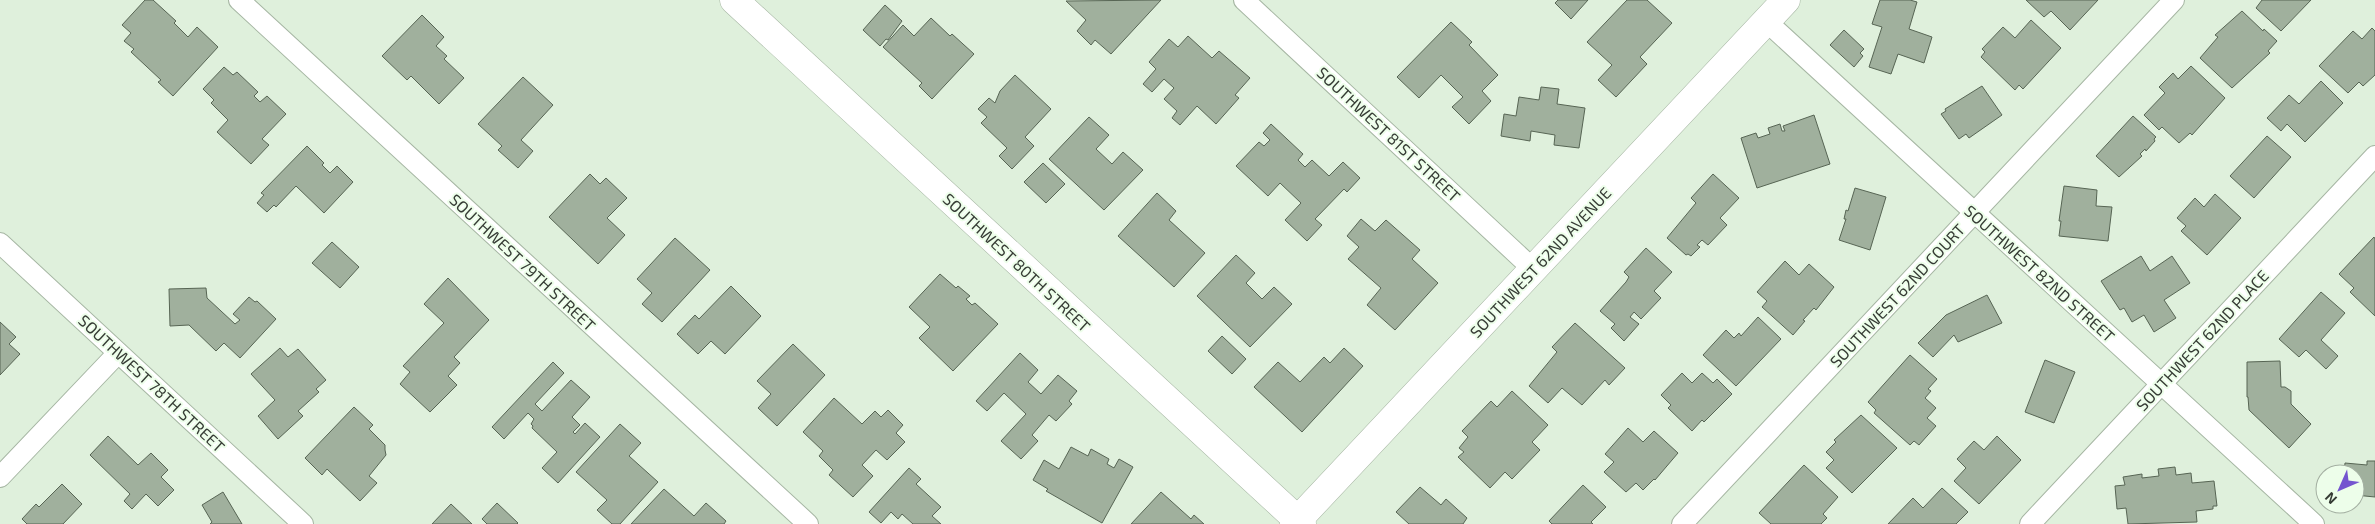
<svg xmlns="http://www.w3.org/2000/svg" width="2375" height="524" font-family="'Exo 2',sans-serif">
	<rect width="100%" height="100%" fill="#dff0dc"/>
	<g fill="#a0b09d" stroke="#576554">
		<path d="M145,0H153L176,21L174,23L188,37L197,27L218,47L173,96L158,82L161,80L131,52L134,49L124,41L131,33L122,25Z"/>
		<path d="M1161,0L1111,54L1095,40L1091,45L1077,31L1086,20L1066,1Z"/>
		<path d="M1558,0H1588L1571,19L1555,3Z"/>
		<path d="M1627,0H1647L1672,23L1640,57L1647,64L1616,97L1598,80L1612,65L1587,42Z"/>
		<path d="M1880,0H1910L1917,2L1909,29L1932,37L1924,63L1898,54L1891,74L1869,67L1882,27L1872,24Z"/>
		<path d="M2026,0H2098L2070,30L2051,11L2044,17Z"/>
		<path d="M2262,0H2311L2281,31L2256,8Z"/>
		<path d="M885,5L902,21L888,40L886,39L880,46L863,30Z"/>
		<path d="M2242,11L2263,31L2264,29L2277,41L2268,51L2270,53L2232,88L2200,58L2218,37L2215,35Z"/>
		<path d="M422,15L444,37L436,46L447,56L444,59L464,78L439,104L411,76L407,80L382,56Z"/>
		<path d="M931,18L950,36L952,34L974,54L932,99L919,86L922,83L883,47L903,25L914,36Z"/>
		<path d="M2031,20L2061,48L2023,89L2019,85L2015,90L1981,57L1985,52L1982,49L2003,27L2015,38Z"/>
		<path d="M1451,22L1472,42L1469,45L1498,75L1482,91L1491,101L1469,124L1452,107L1463,97L1441,75L1419,98L1397,77Z"/>
		<path d="M2372,28L2375,31V75L2363,86L2359,82L2348,93L2319,66L2353,31L2362,39Z"/>
		<path d="M1844,30L1864,49L1860,53L1863,56L1854,67L1830,45Z"/>
		<path d="M1188,36L1212,58L1219,51L1250,78L1235,95L1239,98L1216,124L1197,106L1180,125L1172,118L1177,111L1164,99L1174,88L1164,79L1152,92L1143,84L1156,69L1149,62L1169,39L1178,47Z"/>
		<path d="M2191,66L2225,98L2192,135L2190,133L2179,143L2162,127L2159,130L2144,115L2165,93L2159,87L2173,73L2178,79Z"/>
		<path d="M224,67L233,75L237,72L258,92L254,96L260,102L267,96L286,114L262,139L269,145L251,164L217,132L228,120L211,103L214,100L203,89Z"/>
		<path d="M1015,75L1051,109L1025,137L1034,146L1012,169L999,156L1007,148L981,123L987,117L978,109L989,98L995,103L1000,91Z"/>
		<path d="M523,77L553,105L521,140L533,151L518,168L498,150L502,146L478,124Z"/>
		<path d="M2321,81L2343,103L2305,142L2287,124L2281,131L2267,118L2289,95L2299,104Z"/>
		<path d="M1982,86L2002,115L1969,138L1966,134L1959,139L1941,114L1946,111L1945,109Z"/>
		<path d="M1541,87L1559,89L1557,104L1585,108L1579,148L1554,145L1555,135L1531,131L1530,141L1501,136L1504,114L1516,116L1519,97L1539,100Z"/>
		<path d="M1814,115L1830,164L1757,188L1741,138L1756,133L1758,138L1770,134L1768,128L1780,124L1782,131H1785L1783,126Z"/>
		<path d="M2133,116L2156,137L2154,139L2155,141L2146,151L2145,149L2140,154L2142,156L2119,177L2096,156Z"/>
		<path d="M1089,117L1109,135L1096,149L1112,164L1123,152L1143,170L1104,210L1049,159Z"/>
		<path d="M1271,124L1303,154L1298,160L1305,167L1312,160L1329,176L1343,162L1360,178L1347,192L1344,189L1315,219L1322,225L1307,241L1285,220L1301,203L1280,183L1268,196L1236,166L1259,142L1264,146L1270,140L1263,133Z"/>
		<path d="M2267,136L2291,157L2254,198L2230,176Z"/>
		<path d="M307,146L324,163L322,165L330,173L337,166L353,182L324,213L296,186L276,207L274,205L267,212L257,203L264,195L261,193Z"/>
		<path d="M1043,163L1065,184L1046,203L1024,182Z"/>
		<path d="M590,174L600,184L606,178L627,198L607,218L625,235L598,264L549,217Z"/>
		<path d="M1713,174L1739,198L1720,218L1727,225L1708,245L1702,240L1697,245L1700,247L1691,256L1688,254L1686,255L1667,238L1696,203L1691,198Z"/>
		<path d="M2064,186L2097,190L2096,206L2112,207L2108,241L2059,236L2061,221H2059Z"/>
		<path d="M1855,188L1886,197L1870,250L1839,240L1846,219H1844L1846,210L1848,211Z"/>
		<path d="M1157,193L1176,211L1169,220L1205,253L1174,287L1118,236Z"/>
		<path d="M2215,194L2241,218L2207,255L2181,231L2186,226L2177,218L2195,198L2204,207Z"/>
		<path d="M1361,219L1375,231L1386,220L1420,250L1412,259L1438,283L1395,330L1367,305L1381,288L1348,259L1359,247L1347,236Z"/>
		<path d="M2374,237L2375,239V316L2350,292L2354,288L2339,274Z"/>
		<path d="M675,238L710,270L662,322L642,304L652,293L637,279Z"/>
		<path d="M332,242L359,267L340,288L312,263Z"/>
		<path d="M1646,248L1672,272L1654,291L1661,298L1641,319L1634,312L1630,317L1639,324L1624,341L1611,328L1615,324L1600,311L1626,282L1629,277L1624,272Z"/>
		<path d="M1236,255L1255,273L1246,283L1262,299L1274,287L1292,304L1250,347L1197,296Z"/>
		<path d="M2141,256L2150,271L2172,256L2190,283L2164,300L2176,318L2154,332L2144,315L2132,322L2124,308L2120,310L2101,281Z"/>
		<path d="M1785,261L1799,275L1809,264L1834,287L1816,310L1814,308L1803,320L1805,321L1793,335L1762,307L1767,301L1757,292Z"/>
		<path d="M940,274L956,288L958,286L970,296L966,299L972,305L975,303L998,324L953,371L919,338L930,327L909,307Z"/>
		<path d="M448,278L489,320L454,357L460,363L448,376L457,385L430,412L400,384L410,372L403,366L444,323L424,304Z"/>
		<path d="M731,286L761,316L725,354L711,341L698,354L677,334L695,315L699,319Z"/>
		<path d="M206,288L207,298L235,324L240,320L233,314L249,297L255,302L257,301L276,319L240,358L224,343L216,351L189,325L170,326L169,289Z"/>
		<path d="M2321,292L2345,313L2321,340L2338,356L2326,369L2306,350L2299,357L2279,339Z"/>
		<path d="M1987,295L2002,323L1958,342L1954,335L1933,357L1918,343L1946,315Z"/>
		<path d="M1758,317L1781,339L1736,386L1703,355L1726,330L1734,338L1739,333L1741,336Z"/>
		<path d="M0,322L16,337L9,344L20,354L0,375Z"/>
		<path d="M1575,323L1625,368L1609,385L1605,380L1582,405L1562,388L1548,403L1529,386L1557,352L1552,347Z"/>
		<path d="M1222,336L1246,359L1232,374L1208,351Z"/>
		<path d="M793,344L825,375L777,426L758,408L771,394L757,381Z"/>
		<path d="M280,348L288,357L298,349L326,380L316,389L319,392L298,411L303,416L278,439L258,416L275,400L251,374Z"/>
		<path d="M1344,348L1363,366L1302,432L1254,387L1278,362L1300,382L1324,357L1330,363Z"/>
		<path d="M1020,353L1038,370L1028,382L1041,394L1058,375L1077,391L1069,401L1072,404L1056,421L1049,415L1032,435L1038,441L1021,459L1001,441L1026,414L1004,393L987,411L976,401Z"/>
		<path d="M1910,355L1937,379L1928,389L1931,391L1925,398L1936,408L1927,418L1936,426L1919,445L1914,441L1910,445L1874,413L1876,410L1868,402Z"/>
		<path d="M2045,360L2075,372L2054,423L2025,412Z"/>
		<path d="M2280,361L2281,387H2285L2291,391V404L2311,424L2289,448L2249,410L2248,397H2247V362Z"/>
		<path d="M553,362L564,373L535,404L542,411L571,380L590,397L572,417L580,425L573,432L575,434L585,423L600,437L558,483L542,468L557,452L532,428L533,426L531,424L534,419L528,413L504,439L492,427Z"/>
		<path d="M1682,373L1692,383L1702,373L1713,383L1717,379L1732,394L1704,422L1702,420L1692,431L1668,408L1671,405L1661,395Z"/>
		<path d="M1512,391L1548,425L1532,442L1540,450L1512,479L1505,472L1490,488L1458,457L1464,452L1459,448L1468,437L1462,431L1491,401L1497,407Z"/>
		<path d="M834,398L862,424L875,411L881,417L888,410L903,425L896,433L905,442L887,460L876,450L862,465L873,476L853,497L829,475L833,470L819,456L823,451L803,432Z"/>
		<path d="M354,407L373,425L369,429L385,445V450L386,455L369,476L377,483L360,501L327,469L322,475L305,458Z"/>
		<path d="M1861,415L1897,448L1852,493L1826,468L1834,460L1826,452L1836,442L1834,440Z"/>
		<path d="M620,424L641,443L629,456L658,482L620,524H612L597,510L607,500L576,472Z"/>
		<path d="M1628,428L1643,442L1654,431L1678,453L1655,480L1654,479L1643,490L1636,483L1626,492L1604,472L1614,462L1605,454Z"/>
		<path d="M108,436L138,465L151,453L168,470L161,477L174,490L158,506L146,494L132,509L124,501L130,494L90,455Z"/>
		<path d="M1997,436L2021,460L1979,504L1954,481L1966,468L1957,459L1974,441L1984,450Z"/>
		<path d="M1071,447L1088,456L1091,449L1109,459L1107,464L1114,468L1119,459L1133,467L1102,523L1046,491L1048,489L1033,480L1044,460L1059,469Z"/>
		<path d="M2367,461H2375V497L2355,495V474H2344L2345,463L2367,465Z"/>
		<path d="M1804,465L1838,497L1823,514L1827,518L1821,524H1771L1759,513Z"/>
		<path d="M2175,467L2176,475L2191,473L2192,483L2214,481L2217,506H2213V509L2196,511L2197,522L2128,524L2126,508L2117,509L2115,486L2125,485L2123,477L2142,474V478L2159,476L2158,469Z"/>
		<path d="M909,468L921,479L916,484L941,507L932,516L941,524H913L902,514L898,519L891,512L881,523L869,512Z"/>
		<path d="M62,484L82,504L63,524H27L22,519L36,504L39,507Z"/>
		<path d="M1583,485L1606,507L1591,522L1593,524H1552L1549,521Z"/>
		<path d="M1420,487L1441,505L1446,499L1467,518L1463,524H1409L1396,512Z"/>
		<path d="M1942,488L1968,512L1956,524H1888L1913,498L1923,508Z"/>
		<path d="M664,489L694,516L706,503L726,521L724,524H631Z"/>
		<path d="M223,492L242,524H210L212,522L202,505Z"/>
		<path d="M1161,492L1191,519L1194,515L1204,524H1131Z"/>
		<path d="M497,503L518,523L517,524H487L482,519Z"/>
		<path d="M451,504L472,524H432Z"/>
	</g>
	<g fill="none" stroke-linecap="round" stroke-linejoin="round">
		<defs>
			<g id="street">
				<path d="M239,0L808,524"/>
				<path d="M1244,0L1533,269"/>
				<path d="M1766,21L2314,524"/>
				<path d="M0,243L303,524"/>
				<path d="M0,477L118,353"/>
				<path d="M1682,524L2174,0"/>
				<path d="M2030,524L2375,156"/>
			</g>
			<g id="secondary">
				<path d="M734,0L1302,524"/>
				<path d="M1294,524L1786,0"/>
			</g>
		</defs>
		<use href="#street" stroke="#a6b6a3" stroke-width="22"/>
		<use href="#secondary" stroke="#a6b6a3" stroke-width="29"/>
		<use href="#street" stroke="#fff" stroke-width="20"/>
		<use href="#secondary" stroke="#fff" stroke-width="28"/>
	</g>
	<g text-anchor="middle" dominant-baseline="central" stroke-width="4" stroke-linejoin="round" paint-order="stroke">
		<g font-size="16" fill="#363c35" stroke="#edfeea">
			<text transform="translate(1389 134) rotate(43)">SOUTHWEST 81ST STREET</text>
			<text transform="translate(523 262) rotate(43)">SOUTHWEST 79TH STREET</text>
			<text transform="translate(1017 262) rotate(43)">SOUTHWEST 80TH STREET</text>
			<text transform="translate(1540 262) rotate(-47)">SOUTHWEST 62ND AVENUE</text>
			<text transform="translate(2040 273) rotate(42)">SOUTHWEST 82ND STREET</text>
			<text transform="translate(1897 295) rotate(-47)">SOUTHWEST 62ND COURT</text>
			<text transform="translate(2202 340) rotate(-47)">SOUTHWEST 62ND PLACE</text>
			<text transform="translate(152 383) rotate(43)">SOUTHWEST 78TH STREET</text>
		</g>
	</g>
	<g transform="translate(2340 489) rotate(225)"><circle r="24" fill="#edfeea" stroke="#a4b0a2"/>
	<path d="M0-4L9 19L0 12L-9 19Z" fill="#7455cf"/>
	<text y="-8" font-size="14" font-weight="bold" text-anchor="middle" fill="#363c35">N</text>
	</g>
</svg>
